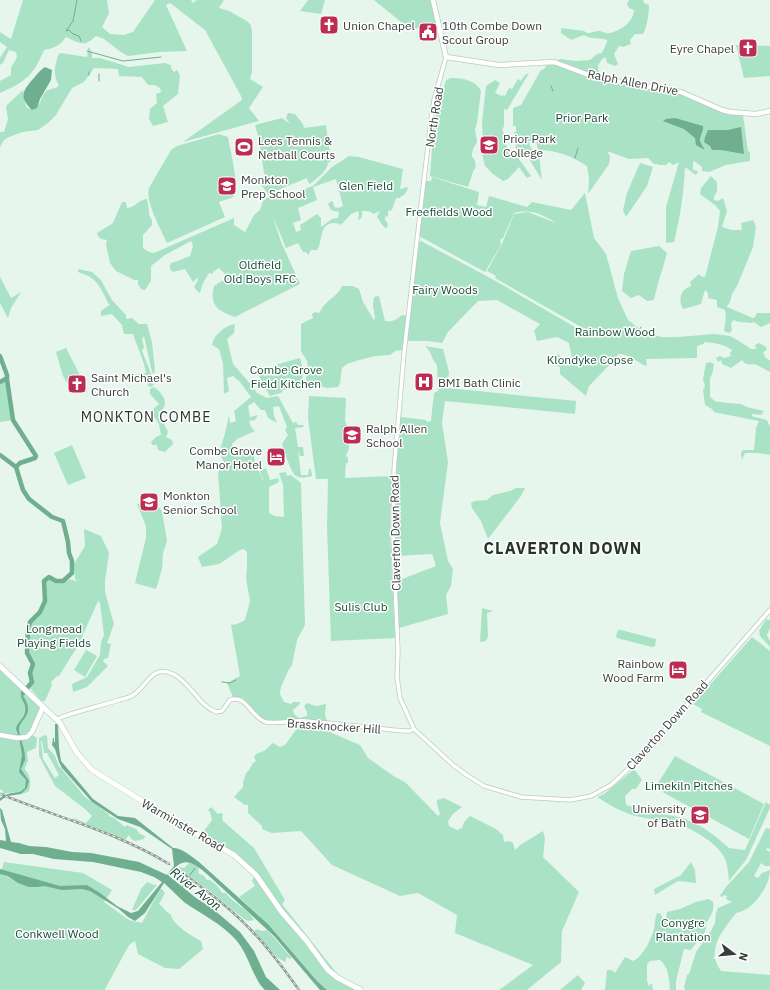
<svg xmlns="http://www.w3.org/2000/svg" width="770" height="990" font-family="'IBM Plex Sans',sans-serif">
	<rect width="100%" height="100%" fill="#e6f6ed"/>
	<g fill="#aae2c5" fill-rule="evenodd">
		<path d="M23,0H107L109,13L102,27L110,34L124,35L133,32L155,0H191L193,3L197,0H224L219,8L229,11L247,21L250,24L252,30V72L250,79L263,87L249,108L259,121L183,142L242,100L241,96L205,30L170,3L166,5L187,51L159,52L128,56L121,52L104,39L96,36C83,48 80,43 66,37C60,46 54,48 44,50C33,76 25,82 0,93V81L11,75V68L17,57L16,52L9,50L3,63L0,65V58L7,47L0,42V32L11,39Z"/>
		<path d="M308,0H325L321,14L300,11Z"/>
		<path d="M374,0H431L438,35H437L429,22L412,31Z"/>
		<path d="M629,0H643L644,3L649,5C649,12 647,28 643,34H635L630,40L631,44L623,47L619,46L614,54L618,64L615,66L607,63L606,58H603L598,65L599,73L595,76L559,62L558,60L561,59L576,61L590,60L597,54L602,53L607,42V40C601,37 591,40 584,35L571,40L561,33V28L584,31L587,33C591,33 595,31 600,31C604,32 606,34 610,33C622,30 633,22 634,10L629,8L627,4Z"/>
		<path d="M736,45L770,46V76L744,78Z"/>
		<path d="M89,47L92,53V58H100L129,67L165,63L171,65V68L174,72L177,70L180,75L178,94L163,106L168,122L153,126L149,119L150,109L157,103L156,94L161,92L160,88L155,85H148L142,77L119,76L118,69L94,68L84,82L72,88L56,115L48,123L38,130L23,132L9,137L4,140L0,147V132H4L8,119L6,107L7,105L23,90L26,107L30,109L40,103C43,94 45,89 56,88L59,85C52,74 55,67 58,55L60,53L87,57L88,48Z"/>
		<path d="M552,63L582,74V76L684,94L726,113L743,115L748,151L750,152V161L726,165L709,172L702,171V167L694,161L693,163V170L698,171L696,175L685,167C684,193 680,217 674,242L666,243V207L679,162L673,165L669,162L666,165H659L657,164H654L648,158L629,159L607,151L610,156L609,164L588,194L589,178L587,166C572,156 556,150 538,150L536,140L541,138L538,135L531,141H528L531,148L539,154L542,180L524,151L516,149L514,132H516V126H513V108L521,105L541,70L544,69L548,64Z"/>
		<path d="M529,73L507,110L504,109V126L502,130L504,133L507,148H509L513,154L517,156L531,176L527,178L519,167L508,179L503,181L493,174L485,166L482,153L483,142L482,122L486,86L495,80L500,83L495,93L502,96L503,95L505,96L509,88L512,89L518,79L521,81L525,75Z"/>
		<path d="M451,78C462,78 476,80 481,91L477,123L475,129L477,142C474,148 472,149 472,157C476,160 476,165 475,169H474L468,187L430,176L434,122L446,80Z"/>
		<path d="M288,113L295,114L303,124L304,128L326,125L331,161L327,164L328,165L323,173L310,184L308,182L307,178L273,192L269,190L271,193L274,195V200L313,186L332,167L349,156L359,157L403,169L400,189L408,187C407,192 405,195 400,197V198H396L392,210L388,211V216L385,217V220L388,224L387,228H385C382,225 380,221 377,217L380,211L373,214L371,212L365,211H362V217L359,220L358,218L359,215L358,211L351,214L341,225C339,224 337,223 335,223C318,222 323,244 317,250H311L308,255L306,252H303L298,243L286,248L273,217L281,242L300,284L235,317C218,311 209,306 214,286L228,277L219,268L213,272V274L209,273L203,283L200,293L198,292L194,287L198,280L197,278L193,282L185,269L173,272C169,269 169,267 171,263L178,261L190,256L193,246L191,241L165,255L151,266V281L145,290L141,289L138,284V280H134L116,271L110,263L106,245L107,240L101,239L98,236L97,233L113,223L122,202H126L127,208C135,208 139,199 147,199L149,210V215L152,220V225L143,235V248L149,252L154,253L234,218V225L245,232L254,215L260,210L263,201L269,196L263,187L257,183L259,180L264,183V185L266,186L259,140L255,125L282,118L290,124L286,118ZM336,179L343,206L338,208L334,207L333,202L331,201L328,204L331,210L339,212L338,218L332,219L321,227V218L317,214L300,225L301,230L296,232L293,223L301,220L298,208L317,200L313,187Z"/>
		<path d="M219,134L228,137C230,148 240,189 234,196C231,199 223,200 219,202L225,217L167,243C161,229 145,202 149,188L171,150L177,146Z"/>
		<path d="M249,139L251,154L240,155L238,140Z"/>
		<path d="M640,163L653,167L647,186L626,217L623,210L627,193Z"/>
		<path d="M711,176L717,182V192L714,196V200L718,201L723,198L727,211L722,227L732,230H742L741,223L753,220L756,226L753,247L737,286L732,294L730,302L726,308L727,307L753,318L755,317L757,313H770V323L761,327L754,322L751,323C745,322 739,323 734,320L731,323L732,331L729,333L724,331L726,317L725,310L717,307V300L708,298V293L705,290L701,304L683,309C678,299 680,290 691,286L690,282L699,274L701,276L705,277L718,227L720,211L715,205L700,194L701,188Z"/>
		<path d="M432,177L479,192L477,205L486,207L489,196L527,207L532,202L571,210L585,193L594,238L606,254L618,298L628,320L642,331L661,337H677L715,334L730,336L739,341L751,349H756L755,345L759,343L766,347L767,350L763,352L765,357L770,361V372L755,364C750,365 745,365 742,360L731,368L722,364L721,360L718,362L716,358L720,356L724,358L731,356L730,353L732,350C724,344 714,343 705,342L703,344L697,346V358L646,359L647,365L645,366C636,361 629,354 618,354L617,357L589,386L586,396L560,374V367L554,365L553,357L558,354L565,361L572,358L569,343L557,337L537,341L534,331L540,324L497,300L478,301L448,332L442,343L428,341H407L418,247L419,242L421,241L494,280L587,334L590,332L495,278L496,276L487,271L502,244L514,214L528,212L556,223C542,214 531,209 514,213L503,238L500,240L501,245L485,272L419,236L426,181H431Z"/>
		<path d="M659,246L667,253C663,269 657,284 654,300L647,301L639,295L631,298L622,291L624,274L631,251Z"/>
		<path d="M78,269L92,272L101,280L112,300L126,315V319L132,318L139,324H147L152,342L155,371L154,374L152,372L144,336L142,339L144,347L142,351L152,376L156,378V381L152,387L148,386L146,380L129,379L125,376L146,373C144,361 137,346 133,334H124L122,325L112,314L101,316V311L108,306H110C100,288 99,278 78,272Z"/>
		<path d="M0,277L11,298L21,292L18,297L11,308L8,318L0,303Z"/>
		<path d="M342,286H353L359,289L363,302L374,320L375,318L373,305L374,297L379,296L385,321C393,322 396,320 402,315L407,316L402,350L395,351L390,355L375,356L356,361L347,364L342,368L340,383L338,387L328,388L307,384L306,379L308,367L307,361L301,351V324L313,318L312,314L315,312L319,313C321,311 321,309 322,308C328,299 338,296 342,286Z"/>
		<path d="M235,324L234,333L227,339L233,364L253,387L257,393L267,398L278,396L293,423L296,422L298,425H303L304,427L295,428L298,447H303L304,456H300L298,450L301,475H308L309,469H311L312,476C307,477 301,479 296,476C290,472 285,451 282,444L288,435L285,430L287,427L279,406L273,407L274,416L277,423L268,418L265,410H261L254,402L248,406L250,417L258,415L255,420L249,421L251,427L255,431L237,439L232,444V448L236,450L249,449C256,454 254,459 255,466C255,470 259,470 260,473C262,477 262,479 264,482L260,471L266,468L270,480L278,478L279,482L269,487V513L275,516L284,517L283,485L279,473L286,472L287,476L291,475L301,483L305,625L297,640L292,665L289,669L281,687L280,694L284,702L291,704L293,702H300L299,705L293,710L294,714L299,718L307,716V712L304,706L307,703L316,706L326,704L325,714L327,722L267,720L260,718L243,698L233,697L227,683L240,676L231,625L237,624L245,620L250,601L246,579L247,566V552L244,549L240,550L219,564L202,567L198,557L217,544L222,528L218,473L224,462C218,453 221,446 224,437C226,429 228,421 229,414L230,423L236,421L234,411L251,397L240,382L233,376L227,378L229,391L224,394L223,364L219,349L212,345C214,334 225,326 235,324Z"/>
		<path d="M425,346L443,349L449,372L447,388L576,401L575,414L445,401L442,423L448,462L440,523L448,561L453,569L451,586L446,595L448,614L399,628L397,581L436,566L432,554L396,556C393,510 396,465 400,419L401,417L426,420L427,422L431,421L434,393L438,391L437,365C430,358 433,353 425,346Z"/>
		<path d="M66,348L83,381L81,385L87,391L86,392L74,394L63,376L56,352Z"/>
		<path d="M300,358L302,367L303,383L294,389L283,390L281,393L270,396L256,371L274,370L275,365Z"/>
		<path d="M710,362L714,364L713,371L710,379V397C711,397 714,401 715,401C718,402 738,404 741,404L747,407L764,411L761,415L753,414L751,416L767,420L770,427V455L759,453H745L742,460L741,453L743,450H754L756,428L759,421L718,413L714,412L712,409L705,405L703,390L705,386L703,379L706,363Z"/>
		<path d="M7,379L13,420L0,422V384Z"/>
		<path d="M154,387C158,389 166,398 165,404C165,406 163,408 162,410L158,412L168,432L166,437L172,440L173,444L165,452L158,450L157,445H152L151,442L156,437L161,435L159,424L152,413V410L159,404L150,394V389Z"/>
		<path d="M309,396L346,398L345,421L347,426L348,440L349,443V449L346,455L348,458V463H346L345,478L392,476L390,533L395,638L331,641L327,527L328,479H316L308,418Z"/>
		<path d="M72,445L86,478L68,485L54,453Z"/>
		<path d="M516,488H525L521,496L488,539L481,521L472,508L471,503L475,501L487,500L493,495L510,491Z"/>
		<path d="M152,501L162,511L167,541L163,553L162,569L156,589L135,583L146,538V526L137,504Z"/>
		<path d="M84,529L101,536L109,553L105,581V592L114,624L107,643L111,644L108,658L104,659L103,661L108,666L87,687L73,692L72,684L87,677L100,655L101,642L104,635L100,603L98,601L79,644L59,676H57L51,682L52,685L45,701H41L30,688L34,681L32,673L35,662L27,652L29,623C40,613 46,609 46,593C45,588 45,584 47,580L52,579L54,582L63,583C70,579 69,578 78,582L75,579L74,564L85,546Z"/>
		<path d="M482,608L493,611L487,613L488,636L486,641L480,642Z"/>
		<path d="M766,619L770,620V628L767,635L769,640L770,639V647L760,636L759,631Z"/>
		<path d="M618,630H621L656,639L655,646L652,647L617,638L616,636Z"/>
		<path d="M752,637L770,651V746L701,712L702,709L693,704Z"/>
		<path d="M86,650L97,656L85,677L74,670Z"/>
		<path d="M0,668L39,705V709L30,732L24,737L0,733Z"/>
		<path d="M301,723L327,725L328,730L332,733L360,745L368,758L395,777L405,782L438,816L440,814L437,804V800L444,798L462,807L453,814L448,821L449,826L457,830L462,828L464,822L470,816L496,829L503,835L504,842L510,841L513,843L515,850L520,845L543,831L545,839L543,857L579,892L562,931L561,962L527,990H499L533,965L455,933L457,915L418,893L400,896L332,865L301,831L272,833L262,829V826L248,813V805H245L234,797L243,787V782L246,773L249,770L253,763L256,761L254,757L256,754L264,751L273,743L280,747L285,745Z"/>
		<path d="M32,735L37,738L36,748L27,752L28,761L25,767V770C31,776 31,782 29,791L23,794L21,792L7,793L4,794H2L3,791L0,789V736C12,738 22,743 32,735Z"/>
		<path d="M45,735L47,736L48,748L55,756L59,766L65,773L85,797L109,814V816L114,818L125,827L127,825L136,829L140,834L145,836L144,839L136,841L132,840L129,835L125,840L72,820L73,818L86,823L92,816L85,809L55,786L39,756V738ZM41,741H42L44,753H47L59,775L55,778L43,759Z"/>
		<path d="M675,756L764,804L749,839L655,788Z"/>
		<path d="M634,769L642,780L636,789H632L625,796L626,805L648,811L683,818L702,827L715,836L729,848L745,850L766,802L770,805V808L746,860L729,881C728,873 728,864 724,857C715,840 687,826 669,821C657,819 644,819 632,815C620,811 608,804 597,797L604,794Z"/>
		<path d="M211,807L218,814L221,813L223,814L222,817L223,821L254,848L285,900L282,904L335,971L340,976L354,983L356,990H327L317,981L273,929L239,897L255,886L252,881L256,872L232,851L201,835L212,820L210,812L208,810Z"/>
		<path d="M766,828L770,829V849L767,848L766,850L770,852V866H765L761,863L754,876L758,878L762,873L770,870C770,886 753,911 736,913C723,930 705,950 721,971L770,975V990H685L684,987L687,975L689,974L696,952L711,931L715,923L716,913L718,908L732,902L726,899L727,896L724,895L722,897L720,896L725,888L749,862Z"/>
		<path d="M4,862L83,873L112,890L104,902L129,920L142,923L160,889H162L165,893L159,904C164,908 166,912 171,915C172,924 193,937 201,941L203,949L179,969L165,968L138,954L135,941L129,945L105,989L106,990H0V875Z"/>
		<path d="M691,862L695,870L696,883L678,881L655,895L654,889L681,875Z"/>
		<path d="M189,863L198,865L199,874L203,875L207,880H210C215,884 219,887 222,893H226C233,903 248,909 254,920L248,921L244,919L210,891L177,868L179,867L184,868Z"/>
		<path d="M147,882L154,885L156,884V886L136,910H132L141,889Z"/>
		<path d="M709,899L713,902C715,910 710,917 706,923C708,934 696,942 691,950L684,949L676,981V990H670C669,978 669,968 660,960L650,961L647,964V981L649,986L652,983L653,990H605L607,970H612L615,973L625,957L633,961C643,957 651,939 654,929C655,923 655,918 657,913L661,914L663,921L666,919L667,912L680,909L696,902Z"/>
		<path d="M257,929L261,931L267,930L269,932L291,957V959L286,957V962C275,959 263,940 254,931Z"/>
		<path d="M578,975L585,983L581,990H560Z"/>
	</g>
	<g fill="#6faf8f">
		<path d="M45,67L52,70L51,80L40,99L37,108L32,110C19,97 22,91 34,78C37,74 40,70 45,67Z"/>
		<path d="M675,118L703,126C704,132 699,136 700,141C701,144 703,147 705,150L696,145L695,138L684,129L663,121L666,119Z"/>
		<path d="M741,127L744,154L721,150H712L710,146L704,142L705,137L708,130H728Z"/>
		<path d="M25,689L27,690L23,696C25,699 28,704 28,708C29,718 18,722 19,730C20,739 26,750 25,760C24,763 22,766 21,769L29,781L27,788L21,794L7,796L0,801V798C7,793 12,793 20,792L25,788L26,780L19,772L22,755L19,737L16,729C17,722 24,719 25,712C28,700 15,700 25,689Z"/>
		<path d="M55,724H58V725L59,748L61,761L93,799L118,816L135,818L173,848C181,847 192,857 199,862L269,925L317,981L327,990H320L274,936L208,875C192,861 182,855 169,876L196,898L213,909L240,932L254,951L266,977L280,990H265C254,981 248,953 236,940C222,924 201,914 184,902C177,896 171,889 164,883L145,913L135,921L128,917L119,909L90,891L82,889L62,890L44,886L38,887H29L18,883L8,876L0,874V869L60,886L87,885L100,893L117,906L131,913L138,911L162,882L154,877L141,872L93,862L54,859L33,854H21L0,848V840L6,841L5,829L1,820L0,808L2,810L11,842L19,843L29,846L46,847L72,852L91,853L139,862L167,875L174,866L172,849L140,827L118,819L92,802L62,768L59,762L55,749L52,745L53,738H54V742H55Z"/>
	</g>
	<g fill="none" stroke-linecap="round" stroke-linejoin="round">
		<g stroke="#6faf8f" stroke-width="1">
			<path d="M77,0L73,21L66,31L69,30L73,34L79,36L81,41"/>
			<path d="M87,51L123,61L161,57"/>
			<path d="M99,74V81"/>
			<path d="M89,75V72"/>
			<path d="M551,86L553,91"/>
			<path d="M575,158L578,148"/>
			<path d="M637,333L641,327"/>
			<path d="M222,682L230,683L236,680"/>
			<path d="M190,875L195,868"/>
			<path d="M182,887L186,881"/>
		</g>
		<g stroke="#6faf8f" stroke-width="4.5">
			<path d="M0,356L7,375V378L0,382"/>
			<path d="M7,379L13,420L36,456L35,458L20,463L16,467"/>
			<path d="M0,455L16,467L23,490L29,499L52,517L63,521L68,542L69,553L72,561V573L63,581H56L49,577L44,581L45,601L40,612L30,622L28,628L27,653L33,664L30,673L32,682L23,693"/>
		</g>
		<defs>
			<g id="minor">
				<path d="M446,57L434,100L431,119L404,353L394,471L393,536L398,651L397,677L400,698L414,729L453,765L468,776L484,786L521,797L570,800L591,796L611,785L644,754L770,610"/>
				<path d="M57,719C76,711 98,707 119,700C123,699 129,698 133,695C147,687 151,664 173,674C190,682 198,705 216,712L222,711L230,700C247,694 251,718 266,722C279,724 293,720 306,721C339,724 372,728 404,731H410L414,729"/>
			</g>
			<g id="major">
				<path d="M433,0L446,57L499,65L554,62L597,78L681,92L722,110L730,112L756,114L770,111"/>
				<path d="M0,735L17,738L27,737L32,732L43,707"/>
			</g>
			<path id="highway" d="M0,666L60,723L77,753L92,770L186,828L234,855L256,875L281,911L306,940L328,970L338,978L361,990"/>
		</defs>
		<use href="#minor" stroke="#bbcbc2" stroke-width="5"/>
		<use href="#major" stroke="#bbcbc2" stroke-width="6"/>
		<use href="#highway" stroke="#bbcbc2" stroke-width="6"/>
		<use href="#minor" stroke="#fff" stroke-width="3.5"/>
		<use href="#major" stroke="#fff" stroke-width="4.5"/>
		<use href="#highway" stroke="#fff" stroke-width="5"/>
		<defs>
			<g id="rail">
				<path d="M0,794C56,817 117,832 169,864"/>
				<path d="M178,870C203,888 228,906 249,928C268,947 284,969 299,990"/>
			</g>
		</defs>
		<use href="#rail" stroke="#8f9a94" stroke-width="2.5"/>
		<use href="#rail" stroke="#fefefe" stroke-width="1" stroke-dasharray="3" stroke-linecap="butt"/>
	</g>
	<defs>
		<symbol id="church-square" viewBox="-11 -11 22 22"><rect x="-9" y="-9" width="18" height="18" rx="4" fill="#bd2d51" stroke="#fefefe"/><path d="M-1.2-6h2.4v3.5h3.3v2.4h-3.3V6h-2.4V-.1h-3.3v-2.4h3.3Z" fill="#fff"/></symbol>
		<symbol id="civic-square" viewBox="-11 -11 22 22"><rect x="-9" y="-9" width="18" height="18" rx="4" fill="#bd2d51" stroke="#fefefe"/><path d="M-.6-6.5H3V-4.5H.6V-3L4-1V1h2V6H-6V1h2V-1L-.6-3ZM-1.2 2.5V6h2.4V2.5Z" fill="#fff"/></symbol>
		<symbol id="school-square" viewBox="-11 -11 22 22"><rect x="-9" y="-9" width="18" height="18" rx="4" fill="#bd2d51" stroke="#fefefe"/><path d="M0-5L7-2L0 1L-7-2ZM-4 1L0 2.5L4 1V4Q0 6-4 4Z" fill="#fff"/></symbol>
		<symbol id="stadium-square" viewBox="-11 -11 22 22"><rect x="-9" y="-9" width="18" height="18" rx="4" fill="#bd2d51" stroke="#fefefe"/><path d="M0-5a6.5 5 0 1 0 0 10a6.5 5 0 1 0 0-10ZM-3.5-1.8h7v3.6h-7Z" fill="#fff"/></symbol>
		<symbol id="hospital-square" viewBox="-11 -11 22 22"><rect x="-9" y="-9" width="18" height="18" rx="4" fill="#bd2d51" stroke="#fefefe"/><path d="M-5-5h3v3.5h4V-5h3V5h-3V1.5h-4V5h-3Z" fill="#fff"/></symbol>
		<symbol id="hotel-square" viewBox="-11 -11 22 22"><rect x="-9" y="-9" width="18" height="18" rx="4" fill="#bd2d51" stroke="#fefefe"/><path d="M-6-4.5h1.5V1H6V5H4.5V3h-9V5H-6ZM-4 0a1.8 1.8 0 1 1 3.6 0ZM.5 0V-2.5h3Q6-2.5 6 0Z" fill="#fff"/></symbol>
		<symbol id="university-square" viewBox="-11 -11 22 22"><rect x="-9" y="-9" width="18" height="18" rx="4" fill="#bd2d51" stroke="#fefefe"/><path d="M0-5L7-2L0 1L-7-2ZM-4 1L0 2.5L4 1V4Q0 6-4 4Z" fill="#fff"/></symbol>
	</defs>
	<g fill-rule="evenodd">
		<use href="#church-square" x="318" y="14" width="22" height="22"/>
		<use href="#civic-square" x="417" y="21" width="22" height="22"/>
		<use href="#church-square" x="737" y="37" width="22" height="22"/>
		<use href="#school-square" x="478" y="134" width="22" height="22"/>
		<use href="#stadium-square" x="233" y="136" width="22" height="22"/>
		<use href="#school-square" x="216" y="175" width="22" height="22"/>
		<use href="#hospital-square" x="413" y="371" width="22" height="22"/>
		<use href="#church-square" x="66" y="373" width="22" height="22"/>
		<use href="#school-square" x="341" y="424" width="22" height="22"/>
		<use href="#hotel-square" x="265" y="446" width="22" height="22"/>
		<use href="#school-square" x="138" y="491" width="22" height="22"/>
		<use href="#hotel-square" x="667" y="659" width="22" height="22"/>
		<use href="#university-square" x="689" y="804" width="22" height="22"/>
	</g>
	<g text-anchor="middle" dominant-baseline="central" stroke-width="3" stroke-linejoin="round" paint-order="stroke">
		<g font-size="12" fill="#373d3a" stroke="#fefefe" text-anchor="start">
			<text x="343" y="25">Union Chapel</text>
			<text x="442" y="25">10th Combe Down<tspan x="442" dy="14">Scout Group</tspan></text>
			<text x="734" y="48" text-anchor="end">Eyre Chapel</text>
			<text x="503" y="138">Prior Park<tspan x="503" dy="14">College</tspan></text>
			<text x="258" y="140">Lees Tennis &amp;<tspan x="258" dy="14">Netball Courts</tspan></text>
			<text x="241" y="179">Monkton<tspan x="241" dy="14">Prep School</tspan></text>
			<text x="91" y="377">Saint Michael's<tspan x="91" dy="14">Church</tspan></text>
			<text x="438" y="382">BMI Bath Clinic</text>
			<text x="366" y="428">Ralph Allen<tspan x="366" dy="14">School</tspan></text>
			<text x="262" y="450" text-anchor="end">Combe Grove<tspan x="262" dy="14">Manor Hotel</tspan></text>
			<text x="163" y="495">Monkton<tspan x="163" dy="14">Senior School</tspan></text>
			<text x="664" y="663" text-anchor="end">Rainbow<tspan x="664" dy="14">Wood Farm</tspan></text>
			<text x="686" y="808" text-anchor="end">University<tspan x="686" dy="14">of Bath</tspan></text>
		</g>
		<g font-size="12" fill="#373d3a" stroke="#fefefe">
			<text transform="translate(633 82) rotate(11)">Ralph Allen Drive</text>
			<text transform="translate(434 117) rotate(-81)">North Road</text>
			<text transform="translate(395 533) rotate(-91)">Claverton Down Road</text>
			<text transform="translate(667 725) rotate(-48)">Claverton Down Road</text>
			<text transform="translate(334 726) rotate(4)">Brassknocker Hill</text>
			<text transform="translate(183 825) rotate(30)">Warminster Road</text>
		</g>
		<g font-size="12" fill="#184b35" stroke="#fefefe">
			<text x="582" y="117">Prior Park</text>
			<text x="366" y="185">Glen Field</text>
			<text x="449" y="211">Freefields Wood</text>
			<text x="260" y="264">Oldfield<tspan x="260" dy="14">Old Boys RFC</tspan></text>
			<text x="445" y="289">Fairy Woods</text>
			<text x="615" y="331">Rainbow Wood</text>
			<text x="590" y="359">Klondyke Copse</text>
			<text x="286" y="369">Combe Grove<tspan x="286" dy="14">Field Kitchen</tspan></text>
			<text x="361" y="606">Sulis Club</text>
			<text x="54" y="628">Longmead<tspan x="54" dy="14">Playing Fields</tspan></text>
			<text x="689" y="785">Limekiln Pitches</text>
			<text x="683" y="922">Conygre<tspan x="683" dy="14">Plantation</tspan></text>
			<text x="57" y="933">Conkwell Wood</text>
		</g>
		<g font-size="13" font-style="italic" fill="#11452f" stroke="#fefefe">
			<text transform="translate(196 889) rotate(38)">River Avon</text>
		</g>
		<g font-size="14" letter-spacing="1" fill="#27342d" stroke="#fefefe">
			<text x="146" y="417">MONKTON COMBE</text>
		</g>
		<g font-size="16" font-weight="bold" letter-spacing="1" fill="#27342d" stroke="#fefefe">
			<text x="563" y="548">CLAVERTON DOWN</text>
		</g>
	</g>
	<g transform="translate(734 954) rotate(106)" stroke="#fefefe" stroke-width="3" paint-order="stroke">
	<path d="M0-3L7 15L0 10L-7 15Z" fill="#373d3a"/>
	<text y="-6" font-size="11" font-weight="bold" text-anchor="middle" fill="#373d3a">N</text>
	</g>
</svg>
